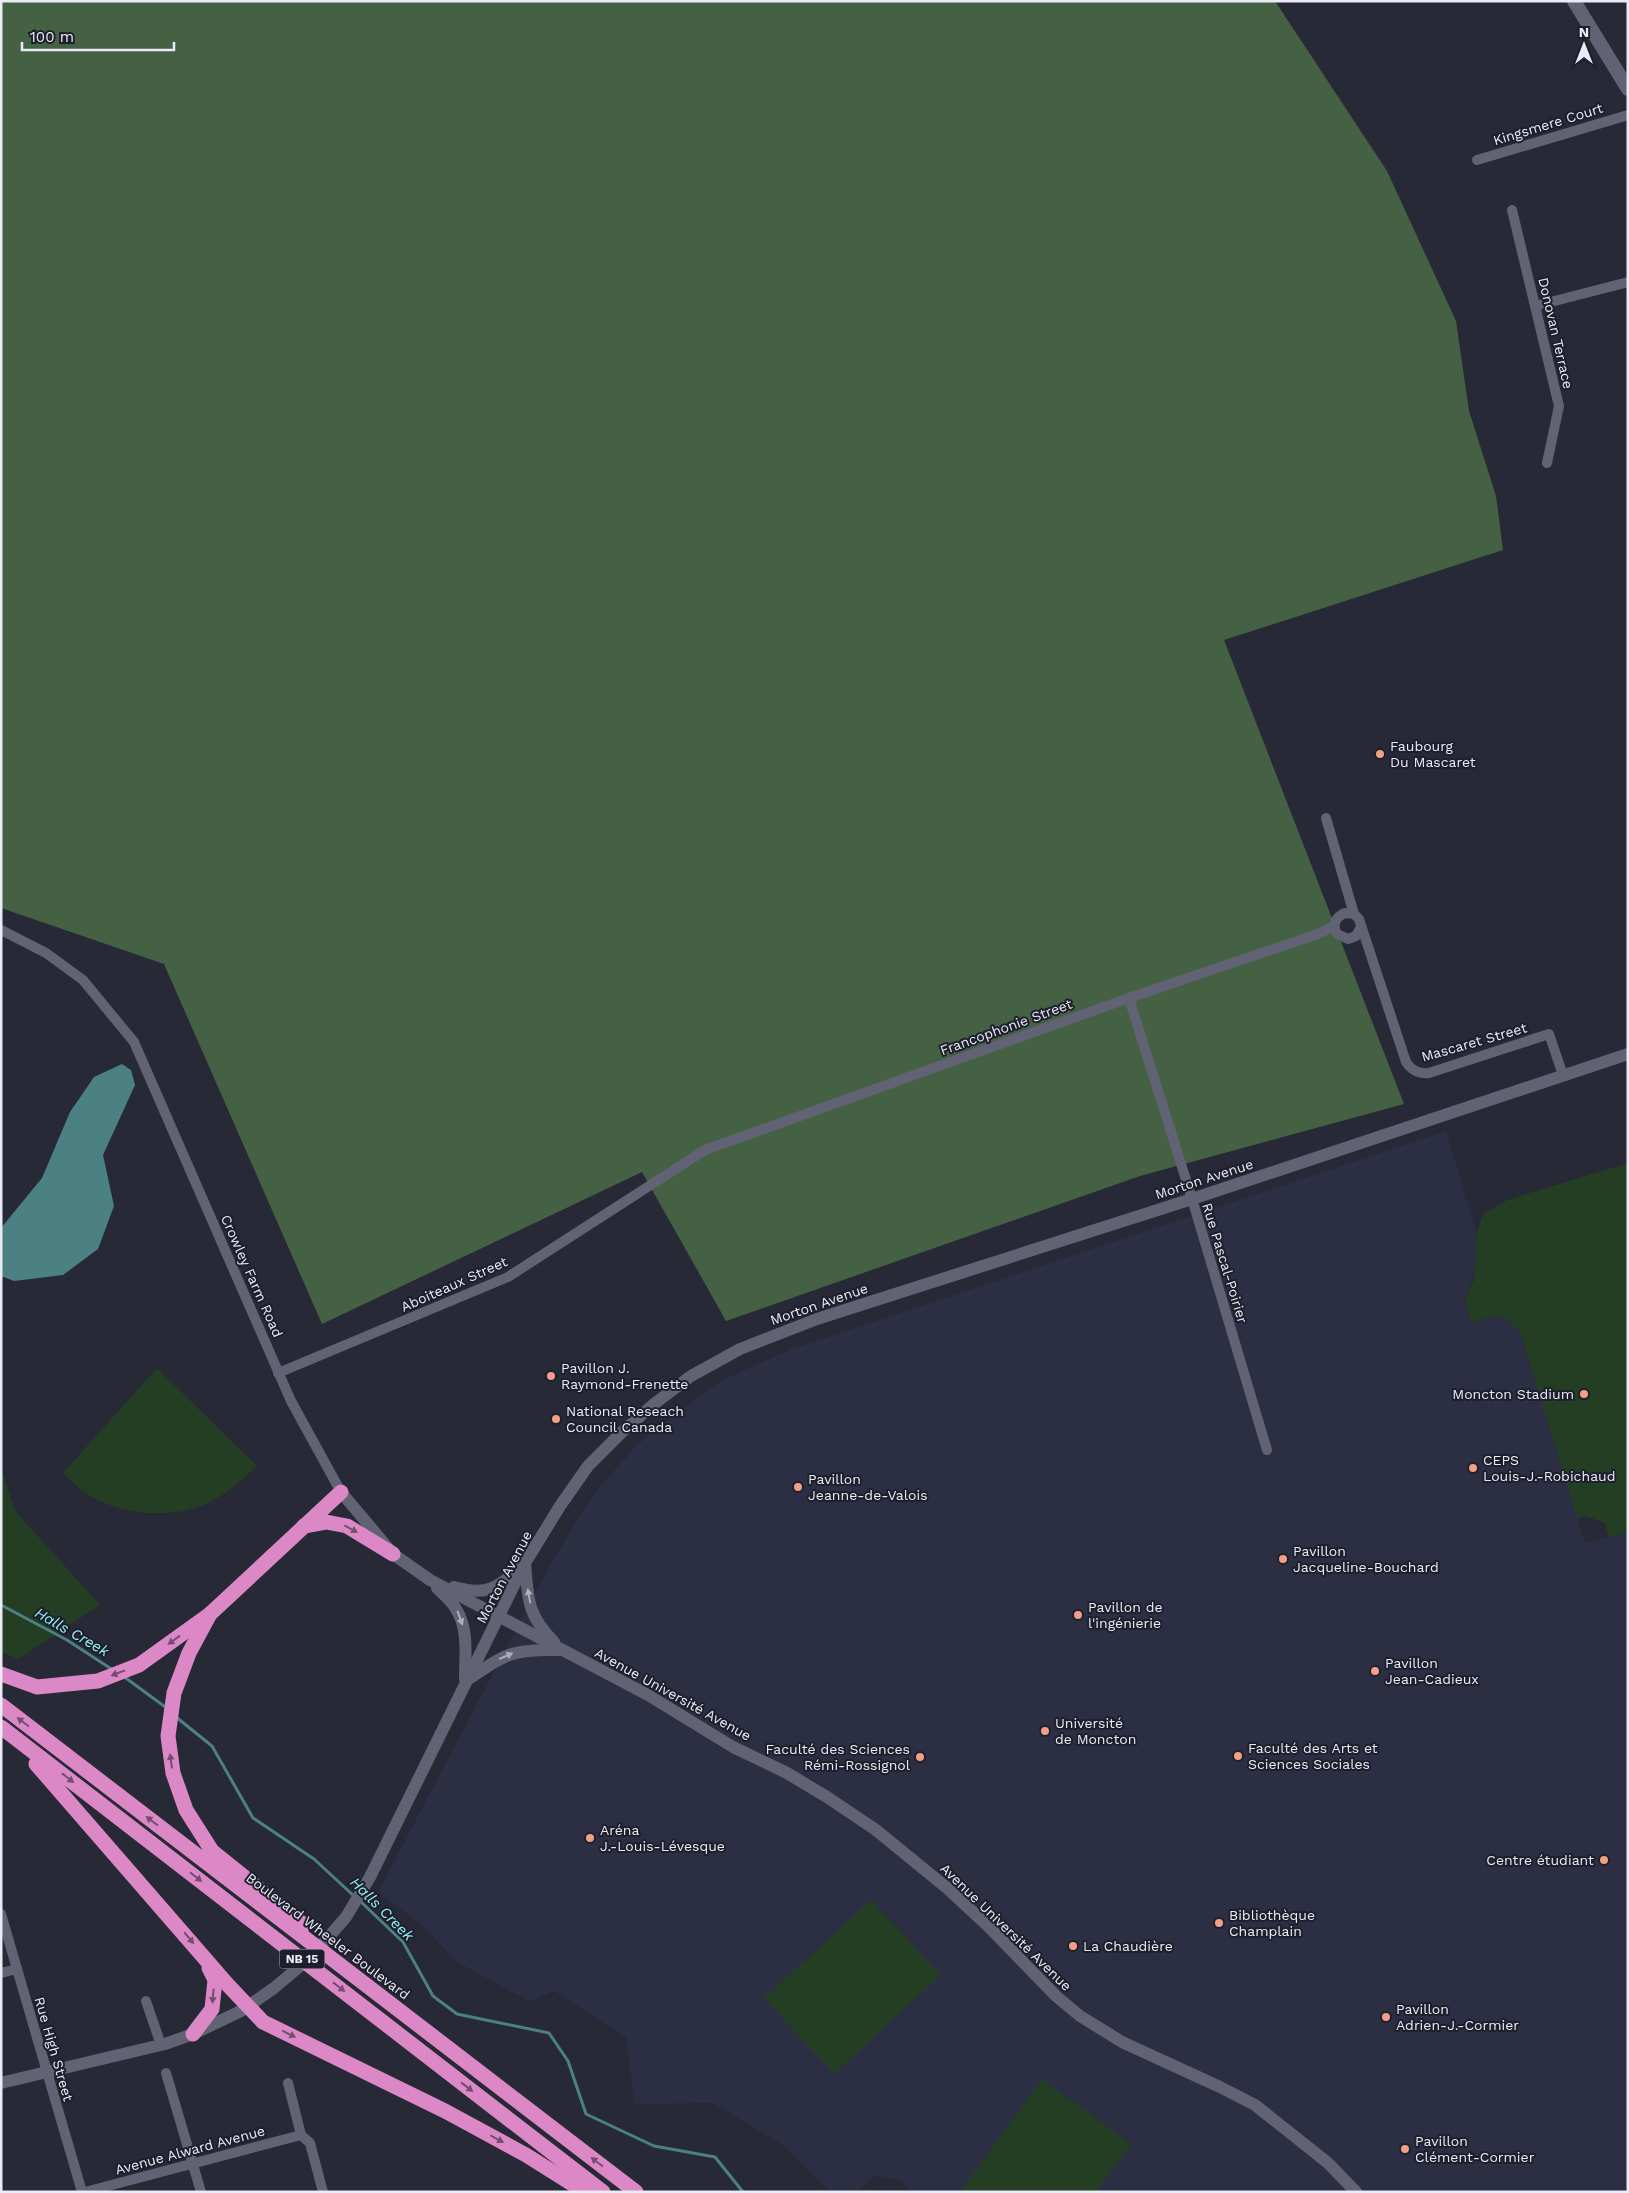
<svg xmlns="http://www.w3.org/2000/svg" width="1629" height="2193" font-family="'Work Sans',sans-serif">
	<rect width="100%" height="100%" fill="#272937"/>
	<path fill="#2c2e43" d="M1446,1131L1477,1233L1475,1271L1465,1300L1472,1323L1490,1317H1504L1520,1332L1585,1543L1628,1532V2192H911L900,2180L875,2176L857,2192H830L783,2145L713,2103L634,2104L626,2037L554,1991L529,2001L457,1962L422,1925L378,1892L547,1571L578,1518L603,1483L637,1445L680,1410L722,1380L792,1349Z"/>
	<g fill="#243e23">
		<path d="M1628,1163V1532L1609,1537L1605,1523L1586,1516L1577,1518L1520,1332L1504,1317H1490L1472,1323L1465,1300L1474,1279L1477,1233L1483,1214L1507,1200Z"/>
		<path d="M157,1368L257,1466C243,1479 229,1492 212,1501C173,1521 118,1516 83,1491C76,1486 70,1479 63,1473Z"/>
		<path d="M1,1468L15,1511L100,1605L18,1659L1,1652Z"/>
		<path d="M871,1900L941,1975L834,2074L764,1998Z"/>
		<path d="M1042,2079L1131,2144L1096,2192H960Z"/>
	</g>
	<path fill="#456143" d="M1,1H1275L1387,171L1456,321L1469,411L1496,496L1503,550L1224,640L1404,1104L1140,1176L726,1321L642,1172L322,1324L164,964L1,908Z"/>
	<path fill="#4b8183" d="M122,1064L131,1070L135,1085L103,1155L114,1206L98,1249L63,1275L14,1281L1,1276V1228L42,1178L70,1112L94,1077Z"/>
	<g fill="none" stroke-linecap="round" stroke-linejoin="round">
		<g stroke="#4b8183" stroke-width="3">
			<path d="M1,1605L67,1640L113,1670"/>
			<path d="M123,1676L168,1709"/>
			<path d="M176,1717L212,1746L253,1818L314,1859L355,1897"/>
			<path d="M360,1901L403,1942L433,1996L457,2014L549,2033L568,2061L586,2114L654,2146L715,2157L743,2192"/>
		</g>
		<g stroke="#616374" stroke-width="10">
			<path d="M1477,160L1628,115"/>
			<path d="M1512,210L1559,406L1547,463"/>
			<path d="M1535,306L1628,282"/>
			<path d="M1326,818L1354,914"/>
			<path d="M1361,927L1356,936L1348,939L1337,934C1332,925 1335,917 1345,913L1354,914L1359,919L1406,1062C1412,1071 1419,1074 1429,1073L1549,1034L1563,1075"/>
			<path d="M1,930L46,953L83,980L134,1042L291,1401L341,1492"/>
			<path d="M1129,998L1192,1199L1267,1450"/>
			<path d="M278,1373L508,1277L705,1150L1129,998L1318,934L1334,926"/>
			<path d="M1,1914L82,2192"/>
			<path d="M1,1973L17,1969"/>
			<path d="M146,2001L161,2045"/>
			<path d="M166,2073L201,2192"/>
			<path d="M288,2083L301,2135L310,2143L323,2192"/>
			<path d="M85,2192L301,2135"/>
		</g>
		<g stroke="#616374" stroke-width="12">
			<path d="M341,1492L393,1554L430,1580L648,1695L733,1747L787,1773L827,1797L876,1830L947,1888L988,1926L1056,1996L1080,2016L1122,2042L1220,2087L1255,2105L1328,2163L1356,2192"/>
			<path d="M525,1563C528,1599 527,1615 554,1642"/>
			<path d="M454,1587C486,1596 496,1589 520,1568"/>
			<path d="M437,1588C443,1594 452,1601 456,1609C469,1629 465,1657 465,1679"/>
			<path d="M467,1680C506,1654 511,1649 559,1650"/>
			<path d="M1,2083L165,2044L193,2034L241,2011L274,1988L312,1956L346,1917L370,1877L525,1563L560,1506L588,1466L622,1432L654,1404L691,1376L740,1349L817,1319L1192,1199L1628,1054"/>
		</g>
		<path stroke="#616374" stroke-width="14" d="M1574,1L1628,89"/>
		<g stroke="#dc88c6" stroke-width="15">
			<path d="M304,1526L326,1522L347,1526L393,1554"/>
			<path d="M210,1614L189,1653L174,1693L168,1736L173,1773L186,1810L212,1851L304,1925"/>
			<path d="M1,1674L37,1687L98,1681L139,1665L210,1614L341,1492"/>
			<path d="M1,1705L636,2192"/>
			<path d="M1,1727L603,2192"/>
			<path d="M36,1764L227,1984L263,2022L445,2111L526,2155L585,2192"/>
			<path d="M193,2034L212,2009L215,1980L209,1968"/>
		</g>
	</g>
	<defs><path id="oneway-solid" d="M-6-.8H1V-3.2L6.5 0L1 3.2V.8H-6Z" transform="scale(1.25)"/></defs>
	<g fill="#734e72">
		<use href="#oneway-solid" transform="translate(351 1529) rotate(28)"/>
		<use href="#oneway-solid" transform="translate(174 1640) rotate(144)"/>
		<use href="#oneway-solid" transform="translate(118 1673) rotate(159)"/>
		<use href="#oneway-solid" transform="translate(23 1722) rotate(-143)"/>
		<use href="#oneway-solid" transform="translate(171 1761) rotate(-98)"/>
		<use href="#oneway-solid" transform="translate(68 1778) rotate(38)"/>
		<use href="#oneway-solid" transform="translate(152 1821) rotate(-143)"/>
		<use href="#oneway-solid" transform="translate(196 1877) rotate(38)"/>
		<use href="#oneway-solid" transform="translate(189 1938) rotate(50)"/>
		<use href="#oneway-solid" transform="translate(339 1987) rotate(38)"/>
		<use href="#oneway-solid" transform="translate(213 1996) rotate(95)"/>
		<use href="#oneway-solid" transform="translate(289 2034) rotate(26)"/>
		<use href="#oneway-solid" transform="translate(467 2087) rotate(38)"/>
		<use href="#oneway-solid" transform="translate(497 2139) rotate(28)"/>
		<use href="#oneway-solid" transform="translate(597 2162) rotate(-143)"/>
	</g>
	<g fill="#acaebb">
		<use href="#oneway-solid" transform="translate(529 1596) rotate(-100)"/>
		<use href="#oneway-solid" transform="translate(460 1618) rotate(70)"/>
		<use href="#oneway-solid" transform="translate(506 1656) rotate(-24)"/>
	</g>
	<g fill="#f39f84" stroke="#1e1f2d" stroke-width="2">
		<circle cx="1380" cy="754" r="5"/>
		<circle cx="551" cy="1376" r="5"/>
		<circle cx="1584" cy="1394" r="5"/>
		<circle cx="556" cy="1419" r="5"/>
		<circle cx="1473" cy="1468" r="5"/>
		<circle cx="798" cy="1487" r="5"/>
		<circle cx="1283" cy="1559" r="5"/>
		<circle cx="1078" cy="1615" r="5"/>
		<circle cx="1375" cy="1671" r="5"/>
		<circle cx="1045" cy="1731" r="5"/>
		<circle cx="1238" cy="1756" r="5"/>
		<circle cx="920" cy="1757" r="5"/>
		<circle cx="590" cy="1838" r="5"/>
		<circle cx="1604" cy="1860" r="5"/>
		<circle cx="1219" cy="1923" r="5"/>
		<circle cx="1073" cy="1946" r="5"/>
		<circle cx="1386" cy="2017" r="5"/>
		<circle cx="1405" cy="2149" r="5"/>
	</g>
	<g text-anchor="middle" dominant-baseline="central" stroke-width="4" stroke-linejoin="round" paint-order="stroke">
		<rect fill="#1e1f2d" stroke="#adaeb9" stroke-width="1" x="279.5" y="1949.5" width="45" height="19" rx="4"/>
		<g font-size="12" font-weight="bold" fill="#eaebf5">
			<text x="302" y="1959">NB 15</text>
		</g>
		<g font-size="14" fill="#eaebf5" stroke="#1e1f2d">
			<text transform="translate(1548 124) rotate(-17)">Kingsmere Court</text>
			<text transform="translate(1556 333) rotate(77)">Donovan Terrace</text>
			<text transform="translate(1006 1027) rotate(-20)">Francophonie Street</text>
			<text transform="translate(1474 1042) rotate(-16)">Mascaret Street</text>
			<text transform="translate(1204 1179) rotate(-18)">Morton Avenue</text>
			<text transform="translate(1225 1263) rotate(73)">Rue Pascal-Poirier</text>
			<text transform="translate(252 1276) rotate(66)">Crowley Farm Road</text>
			<text transform="translate(454 1284) rotate(-24)">Aboiteaux Street</text>
			<text transform="translate(819 1304) rotate(-19)">Morton Avenue</text>
			<text transform="translate(504 1577) rotate(-62)">Morton Avenue</text>
			<text transform="translate(673 1694) rotate(29)">Avenue Université Avenue</text>
			<text transform="translate(1006 1927) rotate(44)">Avenue Université Avenue</text>
			<text transform="translate(328 1936) rotate(37)">Boulevard Wheeler Boulevard</text>
			<text transform="translate(54 2049) rotate(74)">Rue High Street</text>
			<text transform="translate(190 2150) rotate(-15)">Avenue Alward Avenue</text>
		</g>
		<g font-size="14" fill="#eaebf5" stroke="#1e1f2d" text-anchor="start">
			<text x="1390" y="746">Faubourg<tspan x="1390" dy="16">Du Mascaret</tspan></text>
			<text x="561" y="1368">Pavillon J.<tspan x="561" dy="16">Raymond-Frenette</tspan></text>
			<text x="1574" y="1394" text-anchor="end">Moncton Stadium</text>
			<text x="566" y="1411">National Reseach<tspan x="566" dy="16">Council Canada</tspan></text>
			<text x="1483" y="1460">CEPS<tspan x="1483" dy="16">Louis-J.-Robichaud</tspan></text>
			<text x="808" y="1479">Pavillon<tspan x="808" dy="16">Jeanne-de-Valois</tspan></text>
			<text x="1293" y="1551">Pavillon<tspan x="1293" dy="16">Jacqueline-Bouchard</tspan></text>
			<text x="1088" y="1607">Pavillon de<tspan x="1088" dy="16">l'ingénierie</tspan></text>
			<text x="1385" y="1663">Pavillon<tspan x="1385" dy="16">Jean-Cadieux</tspan></text>
			<text x="1055" y="1723">Université<tspan x="1055" dy="16">de Moncton</tspan></text>
			<text x="1248" y="1748">Faculté des Arts et<tspan x="1248" dy="16">Sciences Sociales</tspan></text>
			<text x="910" y="1749" text-anchor="end">Faculté des Sciences<tspan x="910" dy="16">Rémi-Rossignol</tspan></text>
			<text x="600" y="1830">Aréna<tspan x="600" dy="16">J.-Louis-Lévesque</tspan></text>
			<text x="1594" y="1860" text-anchor="end">Centre étudiant</text>
			<text x="1229" y="1915">Bibliothèque<tspan x="1229" dy="16">Champlain</tspan></text>
			<text x="1083" y="1946">La Chaudière</text>
			<text x="1396" y="2009">Pavillon<tspan x="1396" dy="16">Adrien-J.-Cormier</tspan></text>
			<text x="1415" y="2141">Pavillon<tspan x="1415" dy="16">Clément-Cormier</tspan></text>
		</g>
		<g font-size="15" font-style="italic" fill="#95f0f4" stroke="#1e1f2d">
			<text transform="translate(72 1632) rotate(30)">Halls Creek</text>
			<text transform="translate(382 1909) rotate(45)">Halls Creek</text>
		</g>
	</g>
	<rect width="1629" height="2193" fill="none" stroke="#eaebf5" stroke-width="5"/>
	<g transform="translate(1584 45)" stroke="#1e1f2d" stroke-width="4" paint-order="stroke">
	<path d="M0-4L9 19L0 12L-9 19Z" fill="#eaebf5"/>
	<text y="-8" font-size="14" font-weight="bold" text-anchor="middle" fill="#eaebf5">N</text>
	</g>
	<path d="M22 42v8h152v-8" fill="none" stroke="#eaebf5" stroke-width="2.5"/>
	<text x="30" y="42" font-size="15" fill="#eaebf5" stroke="#1e1f2d" stroke-width="4" paint-order="stroke">100 m</text>
</svg>
